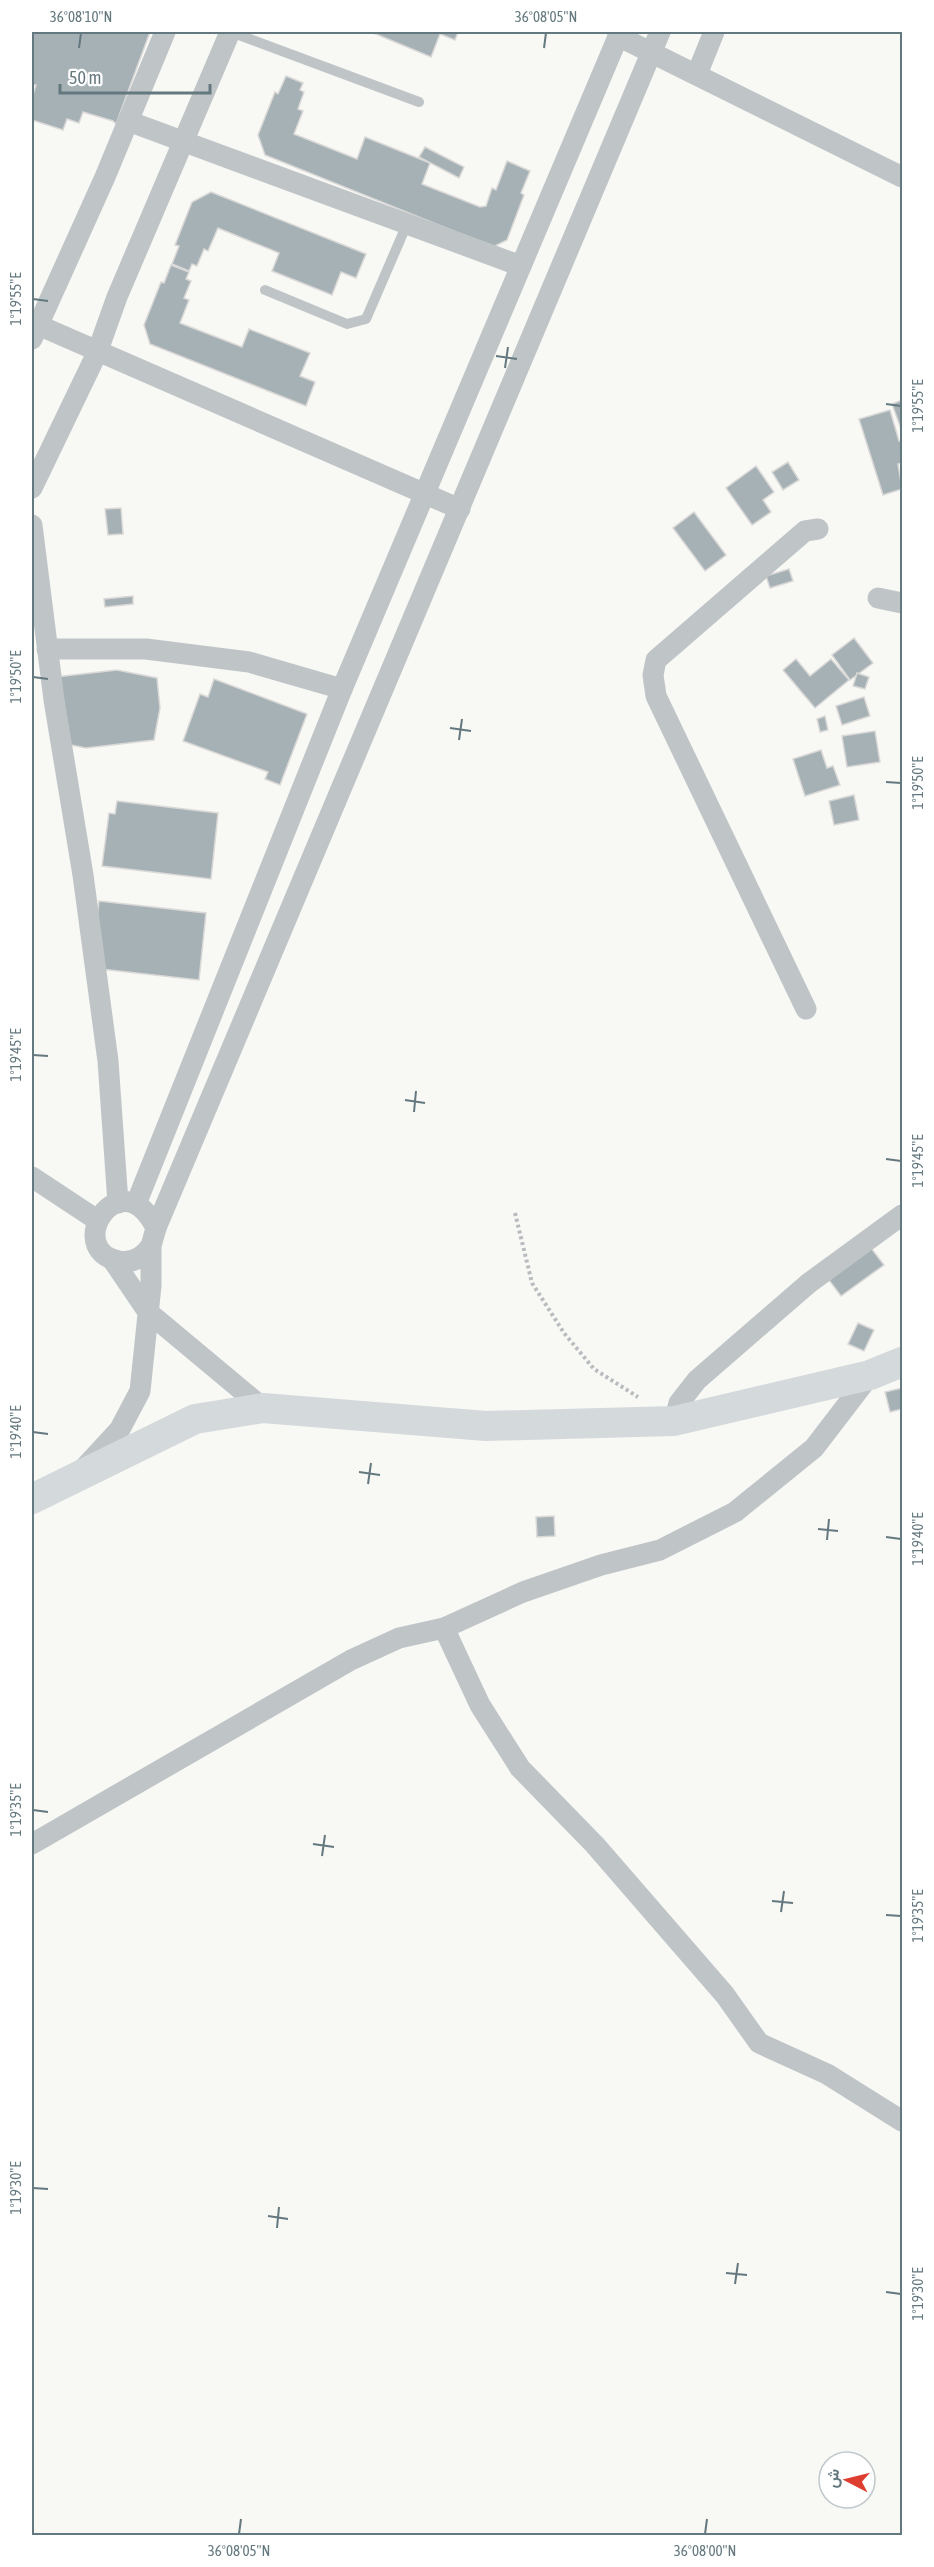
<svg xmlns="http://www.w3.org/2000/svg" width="934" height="2567" font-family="'Asap Condensed',Vazirmatn,sans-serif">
	<rect width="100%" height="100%" fill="#f8f8f5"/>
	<g fill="#a6b1b5" stroke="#dad9d8" stroke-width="1.5">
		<path d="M32,32H150L116,124L113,121L83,112L79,123L67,119L63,130L32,120V98L36,85H32Z"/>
		<path d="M371,32H458L455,40L440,34L431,57Z"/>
		<path d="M286,76L303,83L300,90L304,92L298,109L303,111L294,134L357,159L365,137L430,163L422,184L480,207L486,206L492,188L496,190L507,161L530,171L521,193L524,195L507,240L493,247L265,155L258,135L275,92L278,94Z"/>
		<path d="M425,147L464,167L459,178L419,157Z"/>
		<path d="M211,192L366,254L356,278L341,272L332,295L272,271L279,253L218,228L208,251L204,249L197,266L192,264L189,271L172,264L179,246L175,245L192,202Z"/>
		<path d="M171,265L189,272L186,279L191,281L184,298L189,300L180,323L242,347L249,329L310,353L300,376L315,382L306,406L150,344L144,325L161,282L164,283Z"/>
		<path d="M902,400V428L901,429L892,404Z"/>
		<path d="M890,410L899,441L902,440V463L898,464L902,489L883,495L859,419Z"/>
		<path d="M788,462L799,480L783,490L772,472Z"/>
		<path d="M756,466L774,492L763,500L771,512L752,525L726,488Z"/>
		<path d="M121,508L123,534L108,535L105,509Z"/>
		<path d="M694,512L726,555L705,571L673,528Z"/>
		<path d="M789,569L793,581L770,588L766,576Z"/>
		<path d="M133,596V604L105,607L104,599Z"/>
		<path d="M854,638L873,663L850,680L832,655Z"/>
		<path d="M796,659L810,676L831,659L849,680L815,708L783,670Z"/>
		<path d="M117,670L157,678L160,708L154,740L86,748L56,742L47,678Z"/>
		<path d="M857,673L869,677L865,689L853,686Z"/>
		<path d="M214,679L307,714L280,785L265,779L268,772L183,741L200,694L208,697Z"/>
		<path d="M864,697L870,716L842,725L836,706Z"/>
		<path d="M825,716L828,730L820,732L817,719Z"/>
		<path d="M875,731L880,762L847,767L842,736Z"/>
		<path d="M821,750L827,768L833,766L840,785L805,796L793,759Z"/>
		<path d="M854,795L859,820L834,825L829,801Z"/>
		<path d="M117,801L218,813L211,879L102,866L109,813L115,814Z"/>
		<path d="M99,901L206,913L199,980L92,968Z"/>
		<path d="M871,1248L884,1265L841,1296L823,1272Z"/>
		<path d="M858,1323L874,1330L864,1351L848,1344Z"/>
		<path d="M902,1388V1409L890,1412L885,1392Z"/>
		<path d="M554,1516L555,1536L537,1537L536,1517Z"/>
	</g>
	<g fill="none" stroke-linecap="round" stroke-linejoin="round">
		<path stroke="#b8bcbe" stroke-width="4" stroke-dasharray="3 3" stroke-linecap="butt" d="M515,1213L532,1283L564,1333L594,1369L638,1397"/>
		<g stroke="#bfc5c7" stroke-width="10">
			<path d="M231,32L419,102"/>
			<path d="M265,290L347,324L366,319L407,224"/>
		</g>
		<g stroke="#bfc5c7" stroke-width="21">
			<path d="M618,36L902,177"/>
			<path d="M697,74L714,32"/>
			<path d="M128,121L521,266"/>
			<path d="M38,325L460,509"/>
			<path d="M32,339L105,177L165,32"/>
			<path d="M32,488L97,353L117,297L230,32"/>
			<path d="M32,525L54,700L83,875L108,1061L118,1203"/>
			<path d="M878,598L902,603"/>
			<path d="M47,649H146L249,662L342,689"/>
			<path d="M806,1009L656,696L653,675L656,660L805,531L818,529"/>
			<path d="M32,1177L97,1220"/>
			<path d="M136,1204L342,689L620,32"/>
			<path d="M156,1228L660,32"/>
			<path d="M112,1259L148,1312L263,1408"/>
			<path d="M674,1421L679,1403L697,1380L809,1283L902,1215"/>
			<path d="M84,1468L120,1429L140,1391L151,1286V1246L156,1228C120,1157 62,1250 119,1261C133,1264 143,1257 151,1246"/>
			<path d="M444,1628L480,1705L520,1768L595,1845L725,1995L759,2043L827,2074L902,2121"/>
			<path d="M32,1844L351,1660L399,1638L444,1628L523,1592L601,1565L660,1550L735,1512L814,1448L870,1375"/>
		</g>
		<path stroke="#d4d9db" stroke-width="30" d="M32,1499L195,1419L263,1408L486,1426L674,1421L870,1375L902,1362"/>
	</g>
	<path fill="none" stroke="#64787f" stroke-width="2" d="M79,48L81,33M544,48L546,33M33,299L48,301M496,356L517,359M505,368L508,347M886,404L901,406M33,677L48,679M450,728L471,731M459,740L462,719M886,782L901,783M33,1055L48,1056M405,1100L425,1103M414,1112L416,1091M886,1159L901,1161M33,1432L48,1434M359,1472L380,1475M368,1484L371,1463M818,1529L838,1531M886,1537L901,1539M827,1540L829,1519M33,1810L48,1812M313,1844L334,1847M322,1856L325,1835M772,1901L793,1903M781,1912L784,1891M886,1915L901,1916M33,2188L48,2189M268,2216L288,2219M277,2228L279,2207M726,2273L747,2275M735,2284L738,2263M886,2292L901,2294M239,2534L241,2519M705,2534L707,2519"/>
	<rect width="934" height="2567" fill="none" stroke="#ffffff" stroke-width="66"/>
	<g transform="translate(847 2480) rotate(277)"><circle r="28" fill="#ffffff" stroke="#c1c9cc" stroke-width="1.5"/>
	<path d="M0-4.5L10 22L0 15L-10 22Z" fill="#de3e2f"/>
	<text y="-9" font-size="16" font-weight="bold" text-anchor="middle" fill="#64787f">ش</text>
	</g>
	<path d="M60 84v9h150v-9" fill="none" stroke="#64787f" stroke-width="3"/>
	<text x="69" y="84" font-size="18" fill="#64787f" stroke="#ffffff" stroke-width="4.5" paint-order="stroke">50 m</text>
	<rect x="33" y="33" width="868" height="2501" fill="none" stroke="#64787f" stroke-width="2"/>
	<g font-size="15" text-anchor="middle" fill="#64787f">
		<text x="81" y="22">36°08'10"N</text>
		<text x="546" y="22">36°08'05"N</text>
		<text transform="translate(16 299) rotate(-90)" y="5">1°19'55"E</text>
		<text transform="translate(918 406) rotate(-90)" y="5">1°19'55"E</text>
		<text transform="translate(16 677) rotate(-90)" y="5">1°19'50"E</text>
		<text transform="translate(918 783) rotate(-90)" y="5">1°19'50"E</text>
		<text transform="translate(16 1055) rotate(-90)" y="5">1°19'45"E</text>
		<text transform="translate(918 1161) rotate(-90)" y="5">1°19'45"E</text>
		<text transform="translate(16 1432) rotate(-90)" y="5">1°19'40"E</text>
		<text transform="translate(918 1539) rotate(-90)" y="5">1°19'40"E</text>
		<text transform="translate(16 1810) rotate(-90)" y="5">1°19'35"E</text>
		<text transform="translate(918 1916) rotate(-90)" y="5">1°19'35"E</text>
		<text transform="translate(16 2188) rotate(-90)" y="5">1°19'30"E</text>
		<text transform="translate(918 2294) rotate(-90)" y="5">1°19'30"E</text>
		<text x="239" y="2556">36°08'05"N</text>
		<text x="705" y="2556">36°08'00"N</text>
	</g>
</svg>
